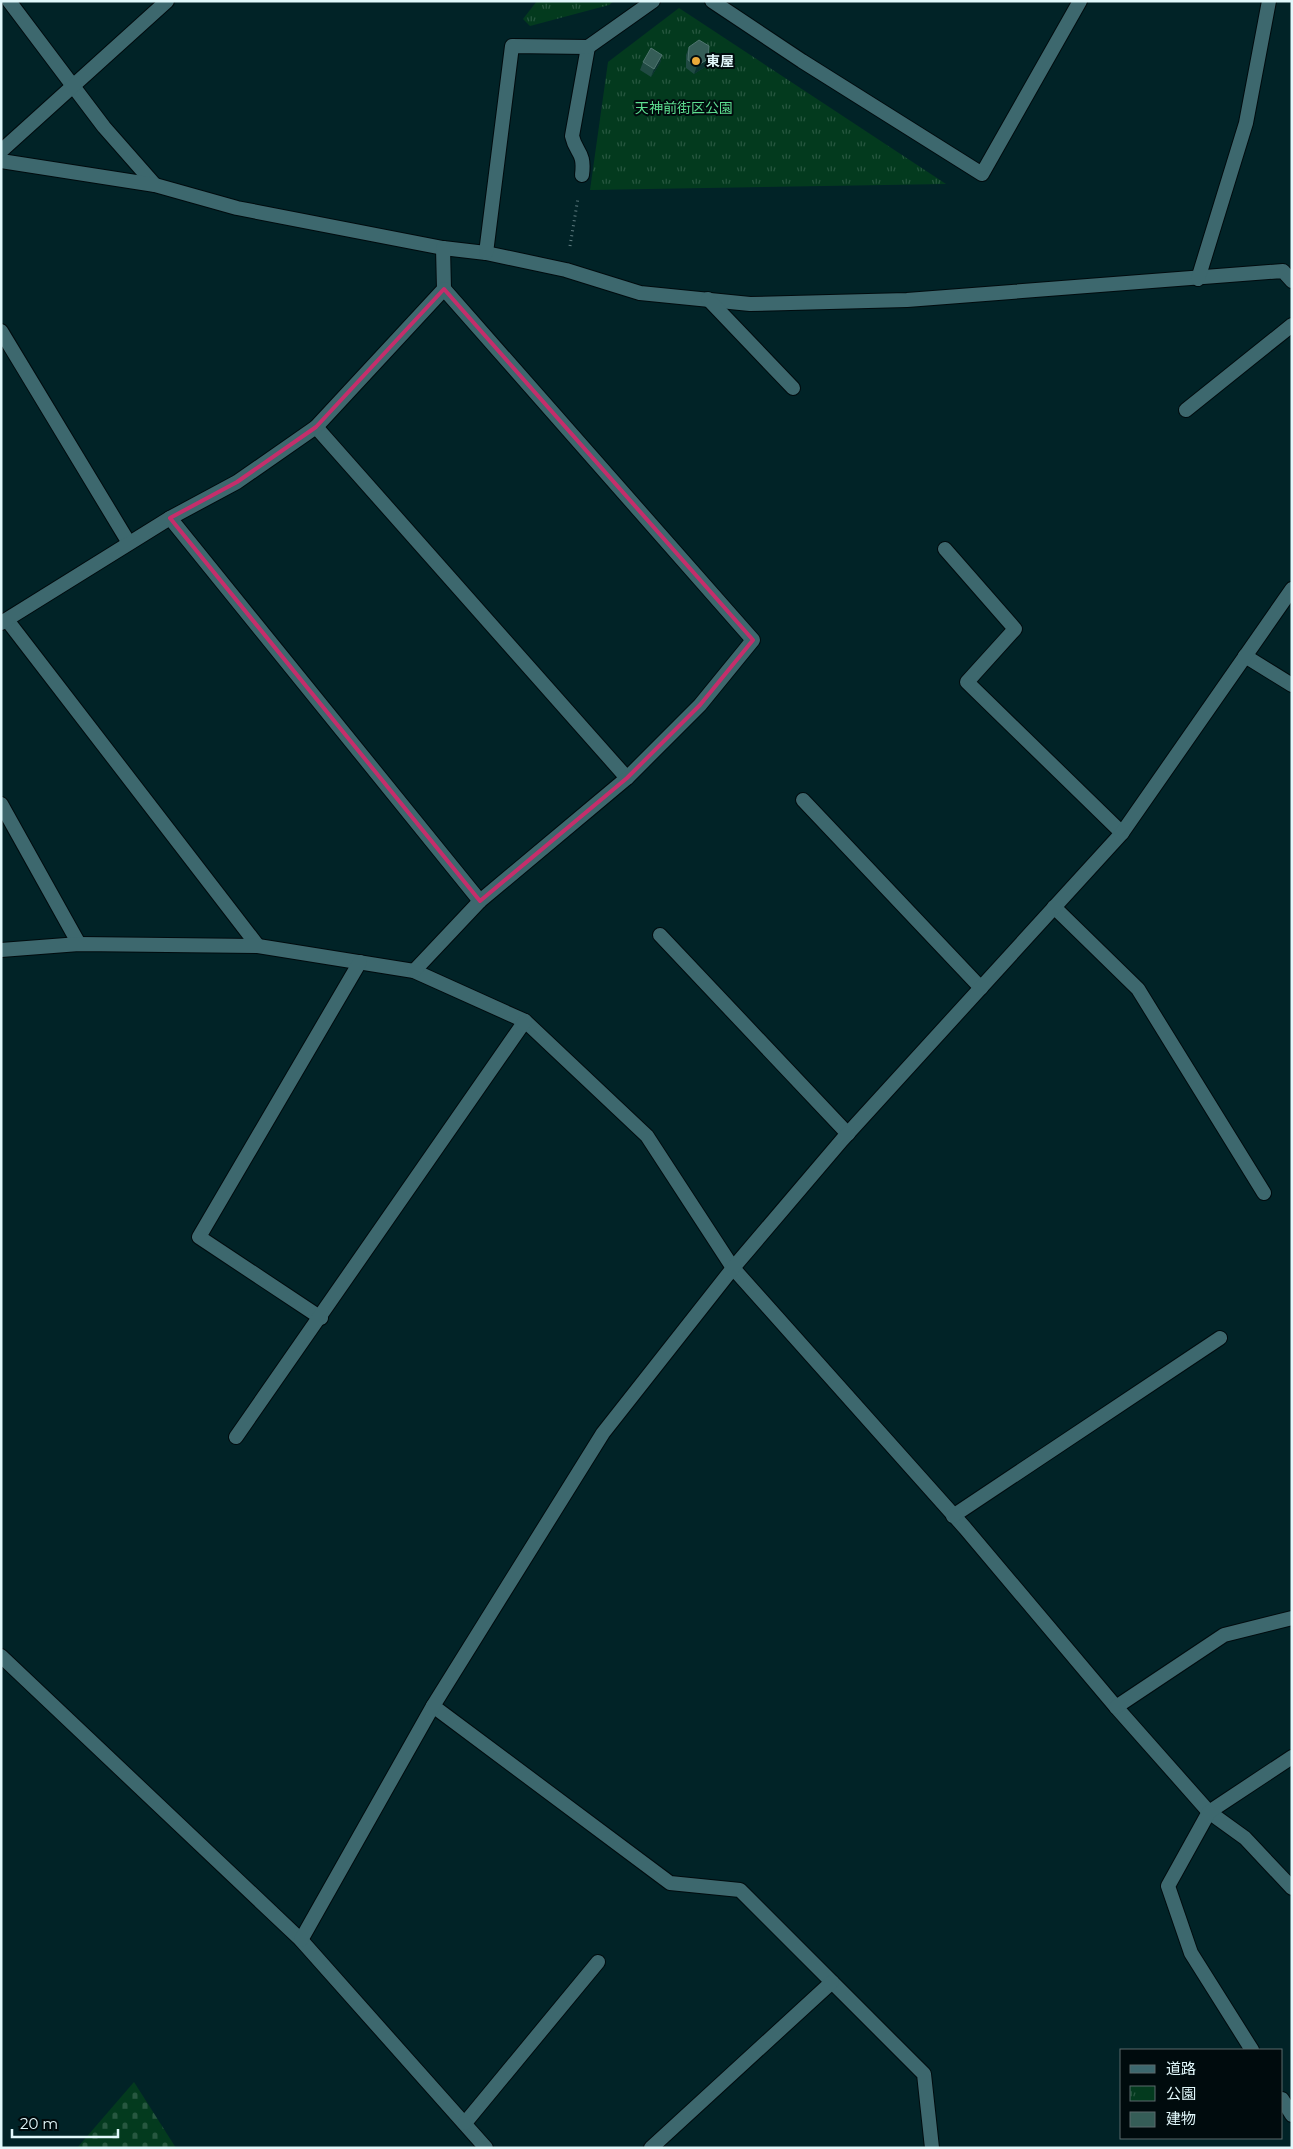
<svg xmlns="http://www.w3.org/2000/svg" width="1293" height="2149" font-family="Montserrat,'Noto Sans JP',sans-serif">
	<defs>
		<pattern id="cemetery-stones" width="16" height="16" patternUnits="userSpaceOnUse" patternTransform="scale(1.25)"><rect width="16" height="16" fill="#033a1e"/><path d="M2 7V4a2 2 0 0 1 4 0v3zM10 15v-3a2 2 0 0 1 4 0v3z" fill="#275740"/></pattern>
		<pattern id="park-tufts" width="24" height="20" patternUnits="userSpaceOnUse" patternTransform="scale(1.25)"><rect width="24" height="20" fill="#033a1e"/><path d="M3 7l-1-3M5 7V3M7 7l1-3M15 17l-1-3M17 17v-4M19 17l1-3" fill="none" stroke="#275740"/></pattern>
	</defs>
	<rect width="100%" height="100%" fill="#012327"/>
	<path fill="url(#cemetery-stones)" d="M134,2082L176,2148H77Z"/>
	<g fill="url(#park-tufts)">
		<path d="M537,1H614L609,5L530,26L523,19Z"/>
		<path d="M679,8L946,184L590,190L608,62Z"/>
	</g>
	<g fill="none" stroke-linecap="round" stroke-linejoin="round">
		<defs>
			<g id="minor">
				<path d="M712,1L802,61L982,174L1080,1"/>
				<path d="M73,86L104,127L155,185"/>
				<path d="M1,161L155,185L237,208L443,248L486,253L566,270L640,293L750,304L907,300L1283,271L1292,281"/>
				<path d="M582,175C585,151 576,154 572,136L588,47"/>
				<path d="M486,253L512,46L588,47L653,1"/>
				<path d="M1198,279L1246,123L1269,1"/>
				<path d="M708,299L793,388"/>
				<path d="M1,331L129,543"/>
				<path d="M1186,410L1292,325"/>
				<path d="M316,427L627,778"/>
				<path d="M170,518L480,901"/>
				<path d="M945,549L1015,629L967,682L1122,833"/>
				<path d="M7,620L258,946"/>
				<path d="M1,623L170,518L237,482L316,427L444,289L443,248"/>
				<path d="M1245,656L1292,685"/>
				<path d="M803,800L981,988"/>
				<path d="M1,804L79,944"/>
				<path d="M1054,907L1138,989L1264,1193"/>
				<path d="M660,935L848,1134"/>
				<path d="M1,950L79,944L258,946L414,971L525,1021L647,1136L733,1268L965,1528L1116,1707L1209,1812L1245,1838L1292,1888"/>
				<path d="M414,971L480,901L627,778L700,705L753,640L444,289"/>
				<path d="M321,1318L199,1237L360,962"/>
				<path d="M236,1437L525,1021"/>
				<path d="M953,1516L1220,1338"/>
				<path d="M1,1656L301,1940L486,2148"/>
				<path d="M433,1706L670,1883L740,1890L924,2074L932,2148"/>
				<path d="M1116,1707L1224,1635L1292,1618"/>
				<path d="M301,1940L433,1706L603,1433L733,1268L842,1140L1122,833L1292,589"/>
				<path d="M1252,2050L1191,1953L1168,1886L1209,1812L1292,1757"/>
				<path d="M1282,2099L1292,2115"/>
				<path d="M465,2123L598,1962"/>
				<path d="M651,2148L832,1982"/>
			</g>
			<g id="tertiary">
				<path d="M9,1L73,86"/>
				<path d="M1,151L167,1"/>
			</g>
		</defs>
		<use href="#minor" stroke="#000b0e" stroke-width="16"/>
		<use href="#tertiary" stroke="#000b0e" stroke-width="16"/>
		<path stroke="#5f7c80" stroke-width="3" stroke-dasharray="1 4" stroke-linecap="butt" d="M570,246L578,198"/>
		<use href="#minor" stroke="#3d686e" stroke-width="14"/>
		<use href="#tertiary" stroke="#3d686e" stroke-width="14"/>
	</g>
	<g fill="#204a43">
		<path d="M689,47L705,67L694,74L686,68V55Z"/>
		<path d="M662,55L660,63L651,77L640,70L643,62Z"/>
	</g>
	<g fill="#0b332f">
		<path d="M662,55L660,63L651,77L654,69Z"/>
		<path d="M708,59L705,67L694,74L697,66Z"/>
	</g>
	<g fill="#355d57" stroke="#507570">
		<path d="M699,40L709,46L708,59L697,66L688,60L689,47Z"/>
		<path d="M651,48L662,55L654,69L643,62Z"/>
	</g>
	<path fill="none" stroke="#c52e6b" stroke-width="4" stroke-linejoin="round" d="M444,289L753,640L700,705L627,778L480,901L170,518L237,482L316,427Z"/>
	<circle fill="#eba939" stroke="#000b0d" stroke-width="2" cx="696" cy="61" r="5"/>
	<g text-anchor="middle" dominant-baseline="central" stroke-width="4" stroke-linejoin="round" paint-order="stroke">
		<g font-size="14" font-weight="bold" fill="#e1f8fb" stroke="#000b0d" text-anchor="start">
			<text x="706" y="61">東屋</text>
		</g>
		<g font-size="14" fill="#5ddd90" stroke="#000b0d">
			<text x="684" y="108">天神前街区公園</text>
		</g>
	</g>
	<rect width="1293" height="2149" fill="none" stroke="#e1f8fb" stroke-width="5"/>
	<rect x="1120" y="2049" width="162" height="90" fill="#000b0d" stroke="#5a6a6c"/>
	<rect x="1130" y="2065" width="25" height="8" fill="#3d686e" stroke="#5a6a6c"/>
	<text x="1166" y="2074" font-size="15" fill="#e1f8fb">道路</text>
	<rect x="1130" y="2086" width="25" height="15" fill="url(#park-tufts)" stroke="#5a6a6c"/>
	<text x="1166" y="2099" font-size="15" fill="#e1f8fb">公園</text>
	<rect x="1130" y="2112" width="25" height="15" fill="#355d57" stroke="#5a6a6c"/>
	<text x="1166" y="2124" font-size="15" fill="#e1f8fb">建物</text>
	<path d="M12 2129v8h106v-8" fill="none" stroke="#e1f8fb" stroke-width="2.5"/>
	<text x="20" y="2129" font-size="15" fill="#e1f8fb" stroke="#000b0d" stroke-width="4" paint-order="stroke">20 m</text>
</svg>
